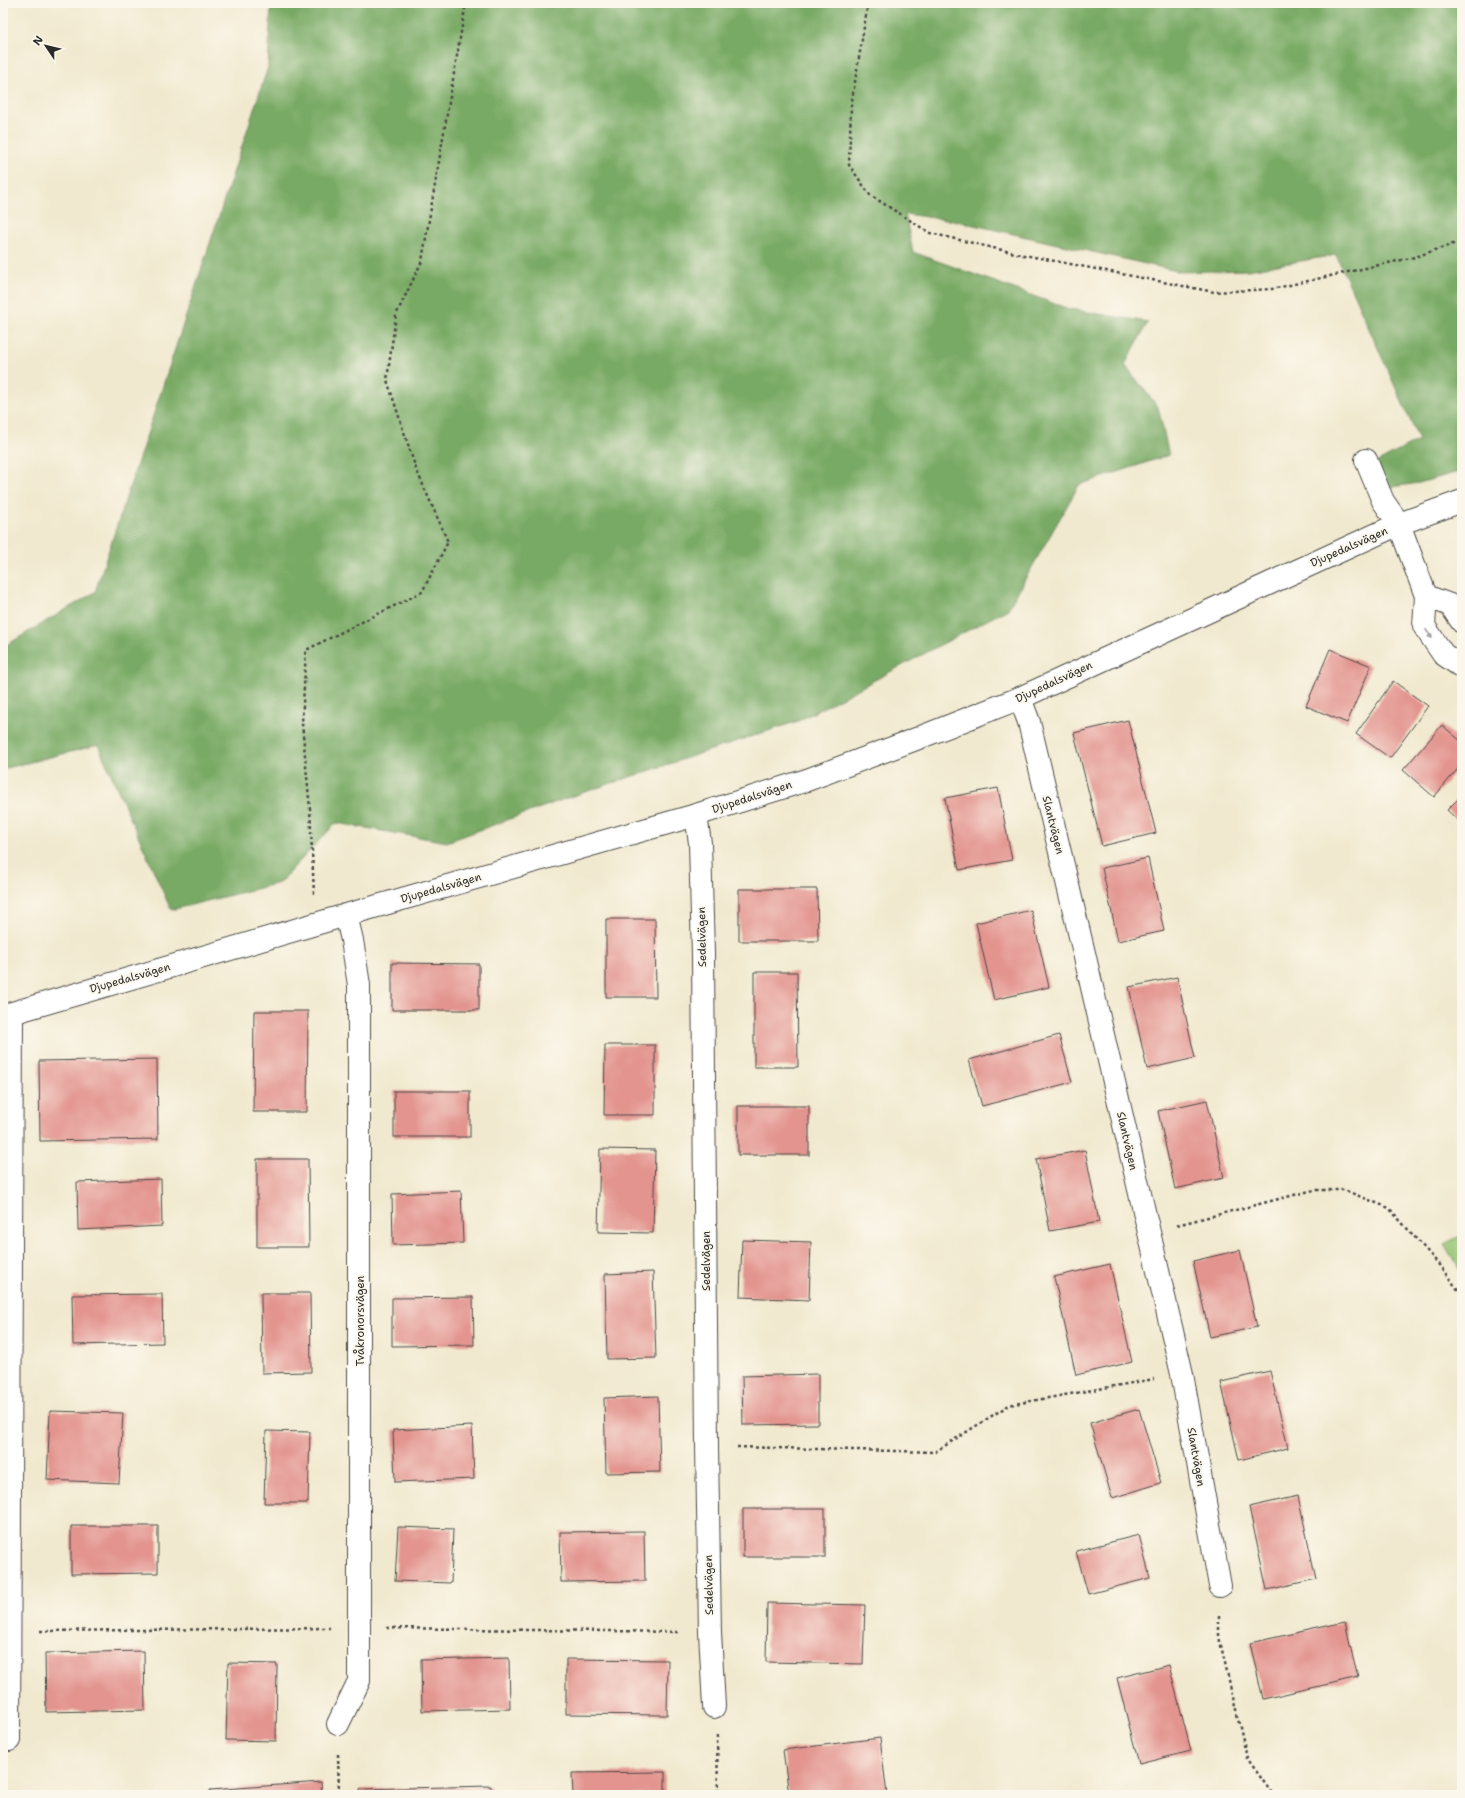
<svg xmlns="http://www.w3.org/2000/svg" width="1465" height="1798" font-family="'Shantell Sans',sans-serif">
	<rect width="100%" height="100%" fill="#fbf7ec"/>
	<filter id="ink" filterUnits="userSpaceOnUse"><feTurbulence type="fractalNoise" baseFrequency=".025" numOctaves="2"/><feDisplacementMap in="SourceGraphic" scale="8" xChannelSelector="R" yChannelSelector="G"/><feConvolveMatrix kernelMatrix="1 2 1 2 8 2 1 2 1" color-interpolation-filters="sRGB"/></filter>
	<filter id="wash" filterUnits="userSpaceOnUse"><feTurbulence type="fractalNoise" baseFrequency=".012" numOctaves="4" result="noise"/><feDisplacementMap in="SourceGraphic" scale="16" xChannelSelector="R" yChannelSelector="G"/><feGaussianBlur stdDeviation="0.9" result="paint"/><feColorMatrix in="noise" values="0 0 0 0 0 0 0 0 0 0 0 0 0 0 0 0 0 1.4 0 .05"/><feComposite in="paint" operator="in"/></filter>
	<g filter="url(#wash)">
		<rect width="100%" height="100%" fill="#f1e9cf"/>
		<path fill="#97c573" stroke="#61784f" d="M1462,1235V1274L1444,1244Z"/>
		<path fill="#79aa65" stroke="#526a48" d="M271,3H1462V471L1419,483L1385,488L1374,464L1419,440L1336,255L1248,270L1181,272L956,221L905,214L913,252L1069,309L1148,322L1125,365L1158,407L1169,455L1079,485L1008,609L798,721L573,796L447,842L336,823L279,883L171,910L98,745L3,769V647L95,592L268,67Z"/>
		<g id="blocks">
			<g fill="#e3948f">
				<path d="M1330,649L1371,666L1347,723L1306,706Z"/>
				<path d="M1393,681L1428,706L1390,758L1356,734Z"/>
				<path d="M1128,720L1156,833L1102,846L1074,733Z"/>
				<path d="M1442,725L1462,742V764L1434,797L1403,770Z"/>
				<path d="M998,788L1012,860L959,870L945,798Z"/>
				<path d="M1462,795V824L1447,810Z"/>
				<path d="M1148,858L1164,931L1118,941L1102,868Z"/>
				<path d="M739,889H817L818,941H739Z"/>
				<path d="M1031,910L1049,987L994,1000L976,923Z"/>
				<path d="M606,919H655L656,997H606Z"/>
				<path d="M392,963L479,964V1010H392Z"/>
				<path d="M754,972H797L798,1067H754Z"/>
				<path d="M1177,977L1195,1058L1147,1069L1129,987Z"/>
				<path d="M254,1011H308L307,1112H253Z"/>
				<path d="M1059,1035L1072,1082L982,1106L969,1060Z"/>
				<path d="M605,1045H655V1115H604Z"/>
				<path d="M157,1059L158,1139L40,1141L39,1061Z"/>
				<rect x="394" y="1091" width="76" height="46"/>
				<path d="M1207,1100L1224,1178L1175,1189L1158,1111Z"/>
				<rect x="738" y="1106" width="71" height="49"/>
				<path d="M600,1149L655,1150L653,1233L598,1232Z"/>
				<path d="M1085,1150L1099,1222L1050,1231L1036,1159Z"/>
				<path d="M257,1159H308L309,1247H257Z"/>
				<path d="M161,1179L162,1226L78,1230L77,1182Z"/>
				<path d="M461,1191L463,1243L393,1245L392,1194Z"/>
				<path d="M742,1240L811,1242L809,1300L740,1297Z"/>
				<path d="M1240,1250L1257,1327L1210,1337L1193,1261Z"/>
				<path d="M1110,1264L1132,1362L1076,1375L1054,1277Z"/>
				<path d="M653,1272L656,1358L607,1359L605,1274Z"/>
				<path d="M261,1293H310L311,1372L262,1373Z"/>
				<path d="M162,1294L163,1343L73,1345L72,1295Z"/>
				<path d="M473,1297L474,1345L392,1346V1298Z"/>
				<path d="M1270,1371L1288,1448L1239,1460L1221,1382Z"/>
				<path d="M818,1374V1424L743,1425L742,1376Z"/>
				<path d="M658,1396L660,1472L606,1473L604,1398Z"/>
				<path d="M1139,1409L1161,1483L1112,1498L1090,1423Z"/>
				<path d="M50,1411L123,1413L119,1483L47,1480Z"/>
				<path d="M472,1426L474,1479L395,1482L393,1430Z"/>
				<path d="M266,1431L310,1432L308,1503H264Z"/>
				<path d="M1298,1496L1316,1579L1267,1590L1249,1507Z"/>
				<rect x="743" y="1509" width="82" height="48"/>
				<path d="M71,1526H158V1573L71,1574Z"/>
				<path d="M398,1527L453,1529L451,1583L395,1581Z"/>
				<path d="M644,1531L645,1581L561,1582L560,1532Z"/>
				<path d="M1139,1535L1150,1578L1088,1594L1076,1551Z"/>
				<path d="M767,1603L865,1605L863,1664L766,1662Z"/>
				<path d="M1345,1622L1358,1677L1263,1699L1250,1643Z"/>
				<path d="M144,1651L145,1710L46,1712L45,1653Z"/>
				<path d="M509,1658L510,1709L422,1711L421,1660Z"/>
				<path d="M566,1659L668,1660L667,1715L566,1714Z"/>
				<path d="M228,1663L277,1664L276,1741L226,1740Z"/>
				<path d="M1169,1665L1191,1751L1139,1764L1117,1678Z"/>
				<path d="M880,1738L887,1795H789L783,1750Z"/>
				<path d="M665,1772V1795H573L572,1773Z"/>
				<path d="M321,1782L322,1795H211L210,1790Z"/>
				<path d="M491,1786V1795H360V1789Z"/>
			</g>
		</g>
	</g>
	<g filter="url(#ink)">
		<use href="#blocks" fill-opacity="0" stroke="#494844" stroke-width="1"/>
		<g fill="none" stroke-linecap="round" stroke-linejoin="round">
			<defs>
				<g id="minor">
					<path d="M1366,460L1383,501L1399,524L1426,596L1424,626L1443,654L1462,667"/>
					<path d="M1426,596L1450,605L1462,622"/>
					<path d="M1020,698L1029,722L1084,953L1182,1374L1220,1586"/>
					<path d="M696,815L700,843L703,954L707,1446L710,1632L714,1707"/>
					<path d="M338,1724L359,1681V985L352,940L346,915"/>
					<path d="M9,1740L12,1013L346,915L696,815L807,780L916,739L1020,698L1399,524L1462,501"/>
				</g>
			</defs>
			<use href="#minor" stroke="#494844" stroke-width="24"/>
			<g stroke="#494844" stroke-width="2.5" stroke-dasharray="3 3" stroke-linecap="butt">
				<path d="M868,3L851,106L849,165L870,195L930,233L1019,254L1214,292L1272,289L1415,257L1462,241"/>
				<path d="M314,894L310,809L302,723L306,650L422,592L448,542L416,469L387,380L396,315L422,261L466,3"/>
				<path d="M1177,1225L1314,1190H1344L1389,1208L1436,1261L1462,1295"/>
				<path d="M737,1447L935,1452L1009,1405L1154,1379"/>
				<path d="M1219,1615V1637L1247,1758L1273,1795"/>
				<path d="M387,1628L680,1632"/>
				<path d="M40,1631L330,1628"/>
				<path d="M717,1735L718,1795"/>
				<path d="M338,1754L339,1795"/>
			</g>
			<use href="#minor" stroke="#fff" stroke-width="22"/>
		</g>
		<defs><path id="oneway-solid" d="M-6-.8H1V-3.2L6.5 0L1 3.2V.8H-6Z"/></defs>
		<use fill="#a0a0a0" href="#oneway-solid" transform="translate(1429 634) rotate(55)"/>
	</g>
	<g text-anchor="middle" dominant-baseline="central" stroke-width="4" stroke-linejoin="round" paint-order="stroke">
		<g font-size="11" fill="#2b2b2b" stroke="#fbf7ec">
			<text transform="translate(1349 547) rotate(-24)">Djupedalsvägen</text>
			<text transform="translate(1054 682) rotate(-25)">Djupedalsvägen</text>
			<text transform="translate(752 797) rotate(-18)">Djupedalsvägen</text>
			<text transform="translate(1053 825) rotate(76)">Slantvägen</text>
			<text transform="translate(441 888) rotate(-16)">Djupedalsvägen</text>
			<text transform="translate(702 937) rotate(-91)">Sedelvägen</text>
			<text transform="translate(130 978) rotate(-16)">Djupedalsvägen</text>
			<text transform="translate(1127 1141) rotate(77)">Slantvägen</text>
			<text transform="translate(706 1261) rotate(-90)">Sedelvägen</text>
			<text transform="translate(360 1321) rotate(-90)">Tvåkronorsvägen</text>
			<text transform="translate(1196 1457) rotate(80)">Slantvägen</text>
			<text transform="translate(709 1585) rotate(-91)">Sedelvägen</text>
		</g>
	</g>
	<rect width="1465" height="1798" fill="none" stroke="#fbf7ec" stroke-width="16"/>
	<g transform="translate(46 46) rotate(305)" stroke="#fbf7ec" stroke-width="3" paint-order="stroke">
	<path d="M0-3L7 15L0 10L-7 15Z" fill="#2b2b2b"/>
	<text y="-6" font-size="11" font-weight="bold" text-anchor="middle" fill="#2b2b2b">N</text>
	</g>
</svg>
